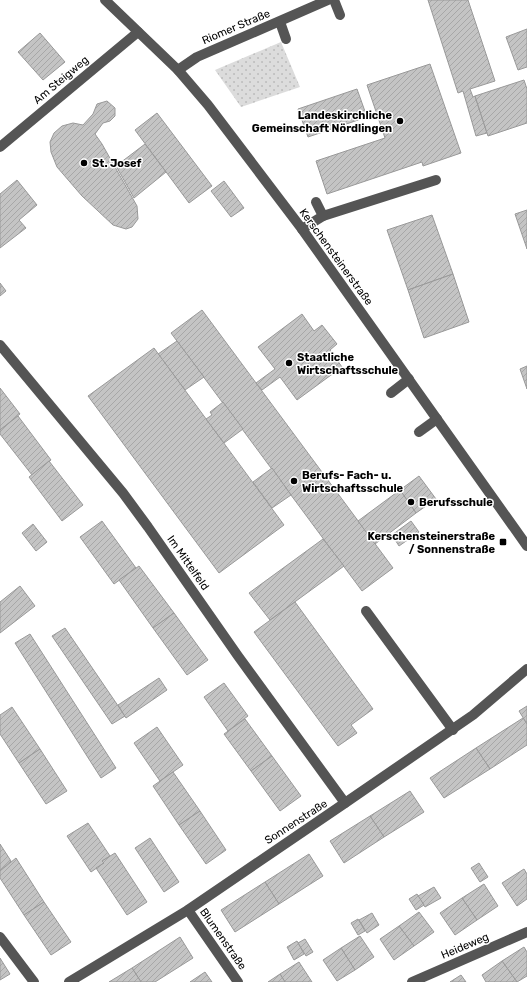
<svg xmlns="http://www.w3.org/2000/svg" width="527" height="982" font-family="Rubik,sans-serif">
	<defs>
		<pattern id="grass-dots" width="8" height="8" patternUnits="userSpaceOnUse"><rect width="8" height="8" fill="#dcdcdc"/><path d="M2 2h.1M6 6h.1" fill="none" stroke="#bbb" stroke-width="1.8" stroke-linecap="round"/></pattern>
		<pattern id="building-hatch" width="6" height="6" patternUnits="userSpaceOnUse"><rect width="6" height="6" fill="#c4c4c4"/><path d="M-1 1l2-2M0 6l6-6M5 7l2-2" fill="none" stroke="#a7a7a7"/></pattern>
	</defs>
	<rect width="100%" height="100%" fill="#fff"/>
	<path fill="url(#grass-dots)" d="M281,42L300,87L241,107L215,70Z"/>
	<g fill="url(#building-hatch)" stroke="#999">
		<path d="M428,0H468L495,81L470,89L473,97L475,96L487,133L476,136L463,91L458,93Z"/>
		<path d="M527,29V67L518,70L506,37Z"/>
		<path d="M40,33L65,62L43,80L18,52Z"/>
		<path d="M430,64L461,153L423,166L422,162L327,194L316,161L385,138L367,85Z"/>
		<path d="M524,80L527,89V123L488,136L475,96Z"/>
		<path d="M357,89L367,117L308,137L298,109Z"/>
		<path d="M107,101L115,108V116L110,121L103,123L95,134L102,144L137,206L138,219L132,227L126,229L113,225L82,196L57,167L51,152L50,142L54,133L62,126L73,123L83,125L93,114L97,104Z"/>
		<path d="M157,113L212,186L189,203L135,130Z"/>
		<path d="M145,144L166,172L134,198L116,166Z"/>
		<path d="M17,180L37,205L19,220L26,228L0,248V194Z"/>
		<path d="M224,181L244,208L231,217L211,191Z"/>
		<path d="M527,210V249L515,214Z"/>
		<path d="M432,215L453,274L408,290L387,230Z"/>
		<path d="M453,274L469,322L424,338L408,290Z"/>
		<path d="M0,283L6,291L0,296Z"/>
		<path d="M202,310L393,568L362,591L171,333Z"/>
		<path d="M302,314L314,331L322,325L337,344L330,350L342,367L297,400L280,377L262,390L256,383L275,369L258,347Z"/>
		<path d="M177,341L204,377L185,390L158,354Z"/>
		<path d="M154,348L284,525L219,573L88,396Z"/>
		<path d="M527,366V389L520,369Z"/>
		<path d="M0,388L20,414L0,430Z"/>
		<path d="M223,402L243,429L224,443L206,419L212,415L210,412Z"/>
		<path d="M18,416L51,460L32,475L0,434V430Z"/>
		<path d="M49,461L83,505L62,521L29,477Z"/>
		<path d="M272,468L291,495L272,508L253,482Z"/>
		<path d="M419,476L436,499L416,513L400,490Z"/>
		<path d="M400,490L416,513L375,544L358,521Z"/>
		<path d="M102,521L136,568L114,584L80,537Z"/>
		<path d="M411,521L419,532L399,546L392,535Z"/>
		<path d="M33,524L47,542L36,551L22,533Z"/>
		<path d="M323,539L344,566L270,620L249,593Z"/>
		<path d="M139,566L174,613L153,628L119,580Z"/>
		<path d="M20,586L35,606L0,633V602Z"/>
		<path d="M295,602L373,709L351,725L357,733L338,746L254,632Z"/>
		<path d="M174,613L208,660L187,675L153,628Z"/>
		<path d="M65,628L125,716L112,724L52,636Z"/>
		<path d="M30,634L116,768L101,778L15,643Z"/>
		<path d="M159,678L167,690L126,718L118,705Z"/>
		<path d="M224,683L248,716L228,731L204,697Z"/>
		<path d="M527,706V724L519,711Z"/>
		<path d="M12,707L40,749L19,763L0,734V715Z"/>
		<path d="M523,718L527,724V745L490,769L476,748Z"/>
		<path d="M245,719L272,756L251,771L224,734Z"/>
		<path d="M157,727L183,765L160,781L134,743Z"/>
		<path d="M476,748L490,769L444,798L430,778Z"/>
		<path d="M40,749L67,791L46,804L19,763Z"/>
		<path d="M272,756L301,796L280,811L251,771Z"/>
		<path d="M173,772L200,811L179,825L153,786Z"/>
		<path d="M410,791L424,812L384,837L370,816Z"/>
		<path d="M200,811L226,850L206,864L179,825Z"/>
		<path d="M370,816L384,837L344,863L330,841Z"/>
		<path d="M88,823L110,856L102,861L104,863L91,872L67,836Z"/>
		<path d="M150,838L179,882L164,892L135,848Z"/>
		<path d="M0,844L11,861L0,871Z"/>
		<path d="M115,853L147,902L127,915L96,868L104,863L102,861Z"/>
		<path d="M309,854L323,876L279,904L265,882Z"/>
		<path d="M16,858L44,902L24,915L0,878V871Z"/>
		<path d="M479,863L488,877L480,882L471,868Z"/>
		<path d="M524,869L527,874V899L517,906L502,883Z"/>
		<path d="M265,882L279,904L235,932L221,910Z"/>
		<path d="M484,884L498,906L477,920L462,898Z"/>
		<path d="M434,887L441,898L425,907L418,896Z"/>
		<path d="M417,894L424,905L416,910L409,899Z"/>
		<path d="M462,898L477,920L455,935L440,913Z"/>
		<path d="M44,902L71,942L51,955L24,915Z"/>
		<path d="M419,912L434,932L414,946L399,926Z"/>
		<path d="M372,913L379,925L367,933L359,920Z"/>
		<path d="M358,919L365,931L358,935L351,923Z"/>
		<path d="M399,926L414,946L394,960L380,939Z"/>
		<path d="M360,936L374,957L355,970L341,948Z"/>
		<path d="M180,937L193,958L155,982H141L132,968Z"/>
		<path d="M305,939L313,952L306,956L298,943Z"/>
		<path d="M297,941L304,954L294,960L287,947Z"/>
		<path d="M524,947L527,952V976L517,982L502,961Z"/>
		<path d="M341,948L355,970L337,981L323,960Z"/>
		<path d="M0,958L10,974L0,980Z"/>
		<path d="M502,961L517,982H486L482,975Z"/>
		<path d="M299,962L312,982H285L280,974Z"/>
		<path d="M132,968L141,982H109Z"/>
		<path d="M205,972L212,982H190Z"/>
		<path d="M280,974L285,982H268Z"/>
		<path d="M461,975L466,982H450Z"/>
	</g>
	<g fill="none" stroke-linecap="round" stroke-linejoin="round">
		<g stroke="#555" stroke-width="10">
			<path d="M105,0L178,70L208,105L302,229L527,546"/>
			<path d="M334,0L340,15"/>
			<path d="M280,22L286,39"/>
			<path d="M178,70L197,57L328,0"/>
			<path d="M0,147L138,32"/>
			<path d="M323,216L436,180"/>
			<path d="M302,229L323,216L316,202"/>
			<path d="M0,345L123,493L148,527L238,656L345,803"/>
			<path d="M391,393L409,379"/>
			<path d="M419,432L437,419"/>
			<path d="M366,611L453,730"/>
			<path d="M188,910L238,982"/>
			<path d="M0,937L34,982"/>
			<path d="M69,982L188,910L345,803L473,715L527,669"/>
			<path d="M412,982L527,932"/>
		</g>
	</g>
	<g fill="#000" stroke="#fff" stroke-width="1.5">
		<circle cx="400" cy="121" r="4"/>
		<circle cx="84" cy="163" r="4"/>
		<circle cx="289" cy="363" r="4"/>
		<circle cx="294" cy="481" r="4"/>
		<circle cx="411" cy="502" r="4"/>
		<rect x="499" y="538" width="8" height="8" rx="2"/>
	</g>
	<g text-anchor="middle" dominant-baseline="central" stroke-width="3" stroke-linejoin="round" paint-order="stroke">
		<g font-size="11" fill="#000" stroke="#fff">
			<text transform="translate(236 27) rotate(-23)">Riomer Straße</text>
			<text transform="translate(61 80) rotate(-40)">Am Steigweg</text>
			<text transform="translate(336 257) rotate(54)">Kerschensteinerstraße</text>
			<text transform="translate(188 563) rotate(55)">Im Mittelfeld</text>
			<text transform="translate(296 822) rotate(-33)">Sonnenstraße</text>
			<text transform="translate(223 939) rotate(55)">Blumenstraße</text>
			<text transform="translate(465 946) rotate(-23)">Heideweg</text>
		</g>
		<g font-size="11" font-weight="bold" fill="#000" stroke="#fff" text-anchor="start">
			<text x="392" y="115" text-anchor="end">Landeskirchliche<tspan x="392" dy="13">Gemeinschaft Nördlingen</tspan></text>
			<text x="92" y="163">St. Josef</text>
			<text x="297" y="357">Staatliche<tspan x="297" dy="13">Wirtschaftsschule</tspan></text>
			<text x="302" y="475">Berufs- Fach- u.<tspan x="302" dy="13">Wirtschaftsschule</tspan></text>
			<text x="419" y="502">Berufsschule</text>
			<text x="495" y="536" text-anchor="end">Kerschensteinerstraße<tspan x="495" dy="13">/ Sonnenstraße</tspan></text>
		</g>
	</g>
</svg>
